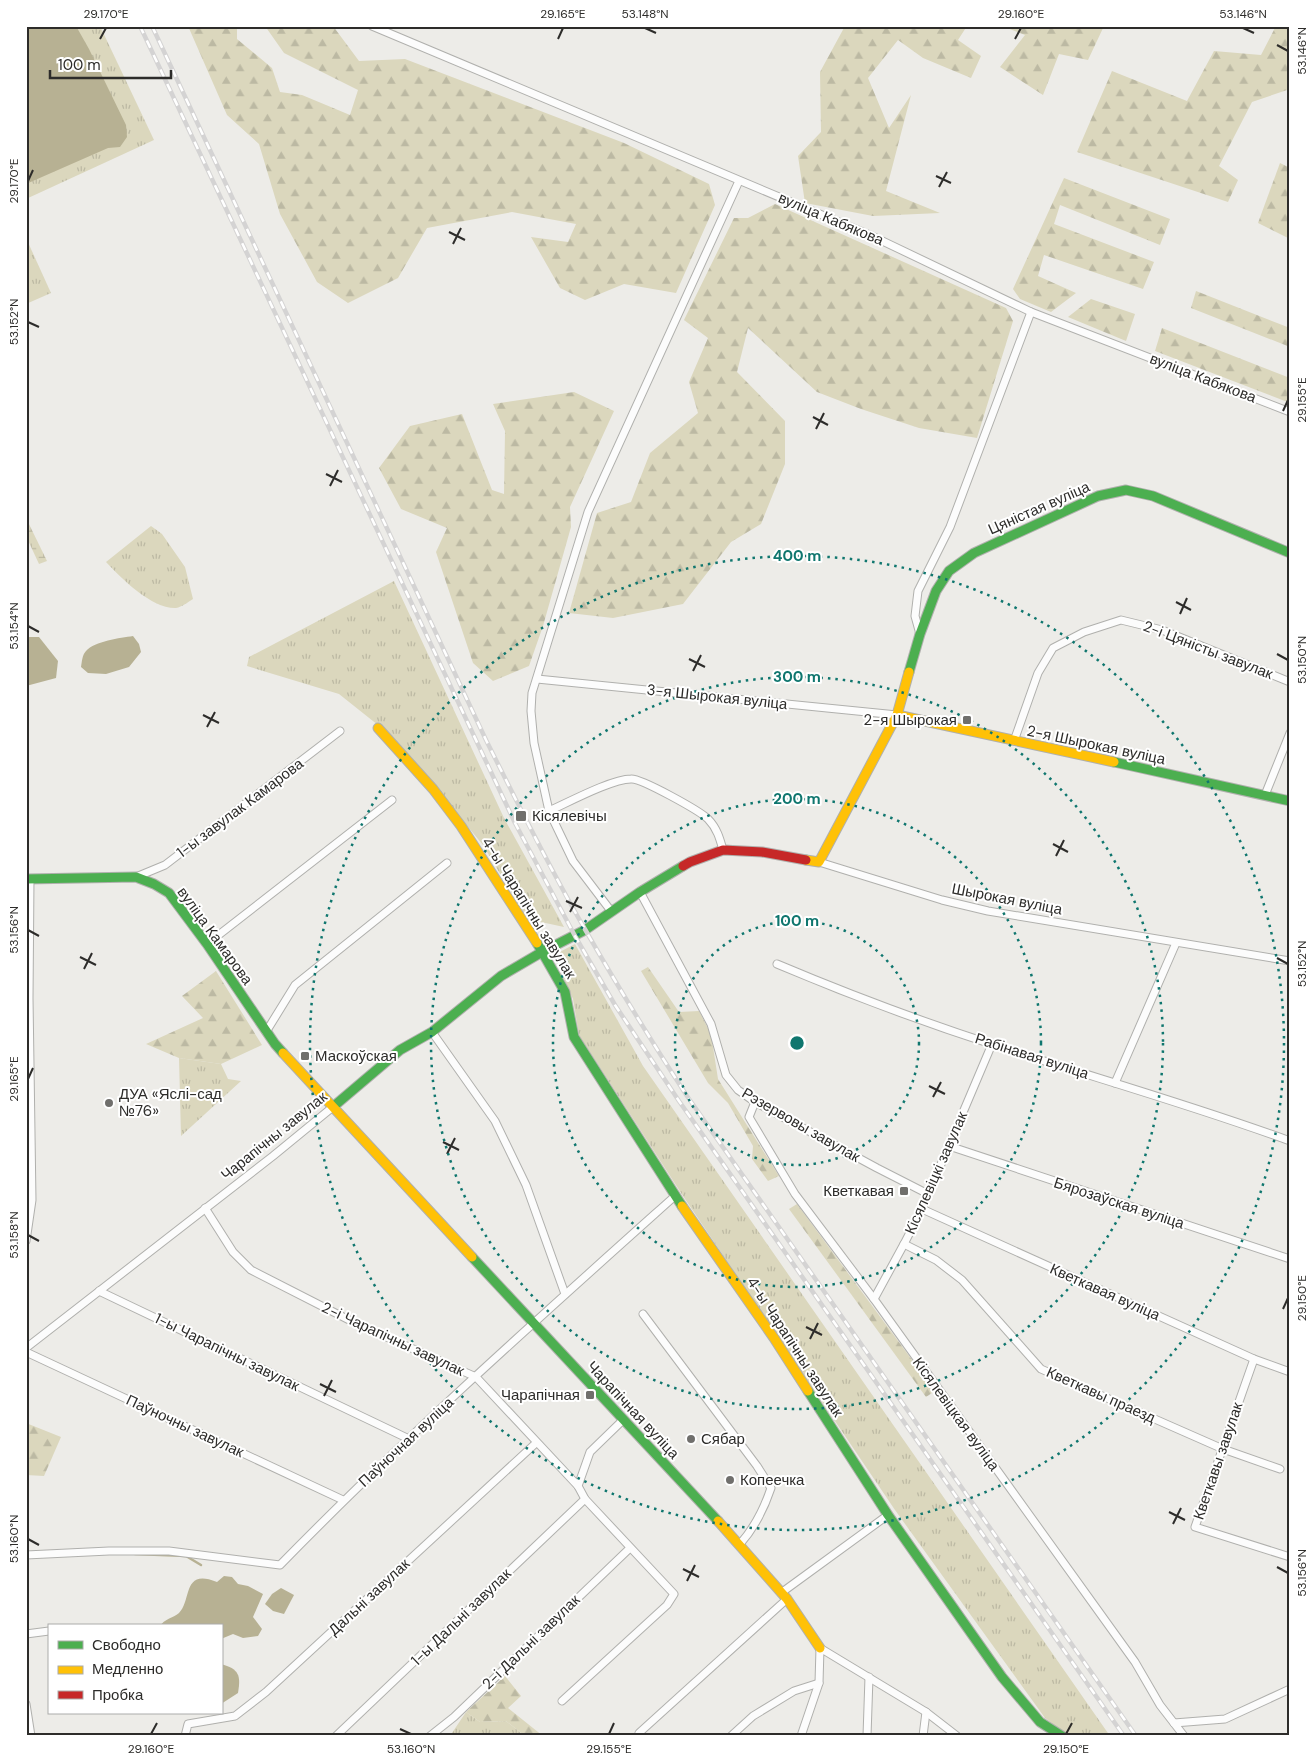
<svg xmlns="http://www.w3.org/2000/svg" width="1316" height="1762" font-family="'DM Sans',sans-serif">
	<defs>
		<pattern id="grass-tufts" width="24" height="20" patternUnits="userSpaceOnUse" patternTransform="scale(1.25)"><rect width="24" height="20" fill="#dbd7bd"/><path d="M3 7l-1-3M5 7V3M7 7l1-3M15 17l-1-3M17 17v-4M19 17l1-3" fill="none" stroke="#bcb9a3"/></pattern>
		<pattern id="forest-firs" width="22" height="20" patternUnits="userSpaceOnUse" patternTransform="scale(1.25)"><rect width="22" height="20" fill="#dbd7bd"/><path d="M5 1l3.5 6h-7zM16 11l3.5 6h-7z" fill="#bcb9a3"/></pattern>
		<pattern id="wetland-marsh" width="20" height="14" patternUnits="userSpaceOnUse" patternTransform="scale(1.25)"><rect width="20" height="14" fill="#dbd7bd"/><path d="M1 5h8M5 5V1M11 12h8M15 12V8" fill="none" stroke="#bcb9a3"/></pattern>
	</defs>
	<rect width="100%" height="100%" fill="#edece8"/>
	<g fill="url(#grass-tufts)">
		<path d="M26,26H100L154,140L26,199Z"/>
		<path d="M26,238L51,293L26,304Z"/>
		<path d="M151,526L162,534L185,567L193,599C188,602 182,607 176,608C152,609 122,579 106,562Z"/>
		<path d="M394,581L504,818L564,927L527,919L483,845L393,737L339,694L247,666L249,657Z"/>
		<path d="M575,944L643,1066L1110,1736H1069L1045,1718L895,1510L683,1196L579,1035L573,999L554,955Z"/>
		<path d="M179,1058L221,1064L228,1079L241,1081L181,1136Z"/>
		<path d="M466,1712L480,1722L506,1721L525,1736H450Z"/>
	</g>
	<g fill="url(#forest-firs)">
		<path d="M188,26H237V39L272,68L280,92L302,95L350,115L358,90L284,53L265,26H333L359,61L405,59L624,143L709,184L715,205L676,293L624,284L585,300L560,288L531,237L568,242L576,224L512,212L427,228L398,278L348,303L317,282L280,214L259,144L227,115Z"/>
		<path d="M845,26H967L958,40L981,56L971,78L923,58L898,40L868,78L889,128L911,95L886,191L940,213L873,216L805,203L798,156L821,132L820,72Z"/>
		<path d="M1002,26H1104L1088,60L1059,54L1043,95L1000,67L1025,35Z"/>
		<path d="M1276,26H1290V89L1252,102L1219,166L1238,180L1228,202L1077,152L1112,71L1187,101L1214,51L1261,55Z"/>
		<path d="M1280,163L1290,168V239L1258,223Z"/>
		<path d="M1064,178L1170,219L1160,245L1060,205L1054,224L1154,262L1143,289L1044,255L1038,276L1076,293L1051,312L1020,299L1013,289Z"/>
		<path d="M775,204L1006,308L1013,321L977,438L919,428L861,409L817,392L748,328L737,372L785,421V464L761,524L731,542L683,604L613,618L569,613L597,513L631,502L650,453L698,413L689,382L708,338L684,320L734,218H748Z"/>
		<path d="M1196,291L1290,328V347L1191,308Z"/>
		<path d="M1091,299L1135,314L1126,341L1068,317Z"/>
		<path d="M1162,328L1290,378V403L1155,351Z"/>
		<path d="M574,392L614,411L570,507L571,527L543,626L529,666L493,681L473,663L436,552L447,528L401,509L379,468L410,426L462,414L492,490L504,494L505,431L493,404Z"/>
		<path d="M648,967L679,1012L699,1011L711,1034L718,1079L779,1176L768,1181L752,1159L753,1146L728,1103L708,1083L641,971Z"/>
		<path d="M216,971L262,1045L221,1064L179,1058L146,1044L203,1018L182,996Z"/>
		<path d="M797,1204L935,1391L926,1397L789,1209Z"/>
		<path d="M26,1423L61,1437L44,1476L26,1475Z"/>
		<path d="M505,1676L521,1696L508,1708L543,1736H525L506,1721L480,1722L466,1712Z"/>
	</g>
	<path fill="url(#wetland-marsh)" d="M26,518L47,561L39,564L26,536Z"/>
	<g fill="#b7b193">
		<path d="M26,26H76L89,49L126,125L127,137L120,147L108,148L26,184Z"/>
		<path d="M133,636L139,644L141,652L129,667L106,674L88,673L81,667C82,662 82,655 86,651C95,641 120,638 133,636Z"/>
		<path d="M26,637H39L58,661L56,678L26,686Z"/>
		<path d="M224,1576L232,1577L238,1584L248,1586L263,1594L253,1617L262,1629L258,1636L243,1638L233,1634L221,1639V1626H160C164,1619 173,1618 179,1613C192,1600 182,1568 217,1582Z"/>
		<path d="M281,1588L294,1595L284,1614L273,1611L265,1604L272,1594Z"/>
		<path d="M221,1664C239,1669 241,1675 238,1693L221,1704Z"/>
	</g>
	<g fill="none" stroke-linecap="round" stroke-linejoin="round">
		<path stroke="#b7b193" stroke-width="2.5" d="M135,1554L186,1556L201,1565"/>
		<defs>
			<g id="street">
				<path d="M372,26L872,236L1031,312L1290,412"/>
				<path d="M920,634L915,616L918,591L950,527L1031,312"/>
				<path d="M537,679L897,715"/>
				<path d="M1014,741L1038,673L1053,648L1084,632L1121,620L1162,630L1290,682"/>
				<path d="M1265,795L1290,733"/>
				<path d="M549,811C569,802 612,779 631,779C641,778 700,811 708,819C717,828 720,839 723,850"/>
				<path d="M819,862L942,900L988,911L1290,961"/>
				<path d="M136,877L165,865L340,731"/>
				<path d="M640,892L711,1024L726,1075L738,1090L755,1102L877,1168L928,1194"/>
				<path d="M611,911L573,861L549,811L534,743L531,711L532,693L588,512L739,181"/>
				<path d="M207,944L392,800"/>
				<path d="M777,964C848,994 920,1021 994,1045C1092,1077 1192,1105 1290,1141"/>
				<path d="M266,1032L295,985L447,863"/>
				<path d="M432,1032L495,1121L526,1185L565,1294"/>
				<path d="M1115,1083L1176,943"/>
				<path d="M755,1102L749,1117L795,1194L874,1299L1135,1662L1160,1705L1184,1736"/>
				<path d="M949,1146L1290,1259"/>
				<path d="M205,1208L233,1252L251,1270L355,1323L476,1377L578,1486L585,1499L674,1594L667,1605L562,1701"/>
				<path d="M922,1209L1254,1359L1290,1372"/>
				<path d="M26,1241L32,1200L29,998L30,879"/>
				<path d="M904,1244L936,1260L962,1280L1041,1369L1223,1449L1280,1469"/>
				<path d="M99,1291L409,1439"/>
				<path d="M874,1299L904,1244L922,1209L992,1044"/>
				<path d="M643,1314L757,1466L771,1488C764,1509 755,1527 740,1544"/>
				<path d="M26,1348L273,1156L334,1106"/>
				<path d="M26,1352L343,1500"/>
				<path d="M1254,1359L1195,1527L1290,1557"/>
				<path d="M578,1486L590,1452L623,1420"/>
				<path d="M26,1555L109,1551H169L280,1565C406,1436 541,1316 675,1196"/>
				<path d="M781,1593L888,1515"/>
				<path d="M26,1634L49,1631"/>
				<path d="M26,1704L31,1736"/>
				<path d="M1174,1723L1225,1719L1290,1689"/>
				<path d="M639,1733L787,1599"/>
				<path d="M185,1736L188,1724L235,1716L266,1692L536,1443"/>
				<path d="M336,1736L585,1499"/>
				<path d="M430,1736L454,1717L630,1548"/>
				<path d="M731,1736L753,1716L794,1691L819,1683"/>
				<path d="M801,1736L819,1683L820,1648L926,1712L957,1736"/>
				<path d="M867,1736L869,1677"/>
				<path d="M923,1736L926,1712"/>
			</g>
			<g id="fast">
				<path d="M909,672L920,634L936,591L949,571L974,553L1098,496L1126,490L1153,496L1290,553"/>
				<path d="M1114,762L1290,801"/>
				<path d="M26,879L136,877L154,884L169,893L207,944L275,1044L283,1053"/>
				<path d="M537,943L565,992L574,1037L682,1206"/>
				<path d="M334,1106L400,1050L432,1032L501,976L542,952L585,930L640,892L683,866"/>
				<path d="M472,1257L718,1521"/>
				<path d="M808,1391L888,1515L1002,1677L1040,1722L1062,1736"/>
			</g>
			<g id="slow">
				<path d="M897,715L1114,762"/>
				<path d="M378,728L433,789L461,826L537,943"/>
				<path d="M806,860L819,862L897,715L909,672"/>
				<path d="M283,1053L472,1257"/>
				<path d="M682,1206L774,1338L808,1391"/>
				<path d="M718,1521L787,1599L820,1648"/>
			</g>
			<path id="jam" d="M683,866L690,862L723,850L762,852L806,860"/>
		</defs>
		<use href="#street" stroke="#b0b0ad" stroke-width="9"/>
		<use href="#fast" stroke="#b0b0ad" stroke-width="11"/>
		<use href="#slow" stroke="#b0b0ad" stroke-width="11"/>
		<use href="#jam" stroke="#b0b0ad" stroke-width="11"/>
		<use href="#street" stroke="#fcfcfc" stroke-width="7"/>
		<use href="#fast" stroke="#4caf50" stroke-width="9"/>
		<use href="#slow" stroke="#ffc107" stroke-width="9"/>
		<use href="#jam" stroke="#c62828" stroke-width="9"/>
		<defs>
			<g id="rail">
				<path d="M140,26L515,823L575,936L615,1005L679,1101L1124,1736"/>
				<path d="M152,26L486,740C518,804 550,869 586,931C618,987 652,1042 687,1096L1136,1736"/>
			</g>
		</defs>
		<use href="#rail" stroke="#d4d3d3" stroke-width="4.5"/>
		<use href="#rail" stroke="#fff" stroke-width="2.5" stroke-dasharray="8" stroke-linecap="butt"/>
	</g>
	<path fill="none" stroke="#2d2c2a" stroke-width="2" d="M645,28L656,33M1243,28L1254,33M100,39L106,28M558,39L563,28M1015,39L1021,28M1277,45L1288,51M936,176L951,183M28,181L33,170M939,187L947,172M449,232L465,240M453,244L461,228M28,322L39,327M1283,411L1288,400M813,417L828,425M816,429L824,413M326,474L342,482M330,486L338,470M1176,602L1191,610M1180,614L1187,598M28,626L39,632M1277,654L1288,660M689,659L705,667M693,671L701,655M203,715L219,723M207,727L215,712M1053,844L1068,852M1056,856L1064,840M566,901L582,908M570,912L578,897M28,930L39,936M80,957L96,965M1277,958L1288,964M84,969L92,953M28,1079L33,1068M929,1086L945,1094M933,1097L941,1082M443,1142L459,1150M447,1154L455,1138M28,1235L39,1241M1283,1309L1288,1298M806,1327L822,1335M810,1339L818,1323M320,1384L336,1392M324,1396L332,1380M1169,1512L1185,1520M1173,1524L1181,1508M28,1539L39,1545M1277,1567L1288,1573M683,1569L699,1577M687,1581L695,1565M400,1729L411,1734M151,1734L157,1723M609,1734L614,1723M1066,1734L1072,1723"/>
	<g fill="none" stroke="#0f766e" stroke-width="2.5" stroke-dasharray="2.5 5">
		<circle cx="797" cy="1043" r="122"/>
		<circle cx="797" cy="1043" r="244"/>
		<circle cx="797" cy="1043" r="366"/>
		<circle cx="797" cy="1043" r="487"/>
	</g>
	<g fill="#706f6c" stroke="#fff" stroke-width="2">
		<rect x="962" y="715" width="10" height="10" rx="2.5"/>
		<rect x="515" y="810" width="12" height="12" rx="2.5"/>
		<rect x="300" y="1051" width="10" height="10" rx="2.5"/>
		<circle cx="109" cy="1103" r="5"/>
		<rect x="899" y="1186" width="10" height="10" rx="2.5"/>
		<rect x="585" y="1390" width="10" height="10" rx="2.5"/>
		<circle cx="691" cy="1439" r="5"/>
		<circle cx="730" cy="1480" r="5"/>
	</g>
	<g text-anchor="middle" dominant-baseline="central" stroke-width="4" stroke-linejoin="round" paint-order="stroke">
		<g font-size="15" fill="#2d2c2a" stroke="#fff">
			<text transform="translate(831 219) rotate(23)">вуліца Кабякова</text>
			<text transform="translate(1203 378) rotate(21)">вуліца Кабякова</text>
			<text transform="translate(1039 508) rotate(-24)">Цяністая вуліца</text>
			<text transform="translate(1208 650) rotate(21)">2-і Цяністы завулак</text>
			<text transform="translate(717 697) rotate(6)">3-я Шырокая вуліца</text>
			<text transform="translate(1096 745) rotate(12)">2-я Шырокая вуліца</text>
			<text transform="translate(240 808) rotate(-37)">1-ы завулак Камарова</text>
			<text transform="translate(1007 899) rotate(11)">Шырокая вуліца</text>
			<text transform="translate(529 908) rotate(58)">4-ы Чарапічны завулак</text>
			<text transform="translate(215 936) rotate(54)">вуліца Камарова</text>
			<text transform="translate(1032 1056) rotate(18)">Рабінавая вуліца</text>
			<text transform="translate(801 1125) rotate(30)">Рэзервовы завулак</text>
			<text transform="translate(274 1136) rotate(-39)">Чарапічны завулак</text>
			<text transform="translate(936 1173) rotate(-66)">Кісялевіцкі завулак</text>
			<text transform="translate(1119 1203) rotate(18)">Бярозаўская вуліца</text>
			<text transform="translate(1105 1292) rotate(24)">Кветкавая вуліца</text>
			<text transform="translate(393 1339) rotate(25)">2-і Чарапічны завулак</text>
			<text transform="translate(795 1347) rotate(57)">4-ы Чарапічны завулак</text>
			<text transform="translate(227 1352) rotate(26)">1-ы Чарапічны завулак</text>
			<text transform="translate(1101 1395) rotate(24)">Кветкавы праезд</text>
			<text transform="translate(633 1410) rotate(47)">Чарапічная вуліца</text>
			<text transform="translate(956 1414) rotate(54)">Кісялевіцкая вуліца</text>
			<text transform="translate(185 1426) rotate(25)">Паўночны завулак</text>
			<text transform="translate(406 1442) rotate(-43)">Паўночная вуліца</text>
			<text transform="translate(1218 1461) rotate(-71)">Кветкавы завулак</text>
			<text transform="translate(369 1597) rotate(-43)">Дальні завулак</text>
			<text transform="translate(461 1617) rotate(-44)">1-ы Дальні завулак</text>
			<text transform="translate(531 1642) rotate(-44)">2-і Дальні завулак</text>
		</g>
		<g font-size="15" fill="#2d2c2a" stroke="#fff" text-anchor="start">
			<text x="957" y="720" text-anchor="end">2-я Шырокая</text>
			<text x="532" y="816">Кісялевічы</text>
			<text x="315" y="1056">Маскоўская</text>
			<text x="119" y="1094">ДУА «Яслі-сад<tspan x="119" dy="17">№76»</tspan></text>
			<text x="894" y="1191" text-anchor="end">Кветкавая</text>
			<text x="580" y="1395" text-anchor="end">Чарапічная</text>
			<text x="701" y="1439">Сябар</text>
			<text x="740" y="1480">Копеечка</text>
		</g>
	</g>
	<circle cx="797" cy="1043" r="8" fill="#0f766e" stroke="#fff" stroke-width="2.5"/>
	<g font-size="15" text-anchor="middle" font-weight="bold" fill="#0f766e" stroke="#fff" stroke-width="4" stroke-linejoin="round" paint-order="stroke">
		<text x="797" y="561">400 m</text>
		<text x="797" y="682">300 m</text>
		<text x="797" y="804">200 m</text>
		<text x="797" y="926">100 m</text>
	</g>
	<rect width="1316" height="1762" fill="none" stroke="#ffffff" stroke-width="55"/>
	<rect x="48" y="1624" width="175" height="90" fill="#ffffff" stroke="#ababaa"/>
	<rect x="58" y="1641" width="25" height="8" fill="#4caf50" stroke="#ababaa"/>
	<text x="92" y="1650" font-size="15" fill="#2d2c2a">Свободно</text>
	<rect x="58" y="1666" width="25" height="8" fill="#ffc107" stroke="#ababaa"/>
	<text x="92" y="1674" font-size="15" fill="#2d2c2a">Медленно</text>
	<rect x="58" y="1691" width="25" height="8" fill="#c62828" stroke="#ababaa"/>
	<text x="92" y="1700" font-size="15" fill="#2d2c2a">Пробка</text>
	<path d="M50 70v8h121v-8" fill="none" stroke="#2d2c2a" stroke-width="2.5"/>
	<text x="58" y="70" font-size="15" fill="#2d2c2a" stroke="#ffffff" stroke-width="4" paint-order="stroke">100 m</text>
	<rect x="28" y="28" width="1260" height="1706" fill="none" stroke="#2d2c2a" stroke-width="2"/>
	<g font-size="12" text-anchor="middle" fill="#2d2c2a">
		<text x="106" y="18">29.170°E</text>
		<text x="563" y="18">29.165°E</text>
		<text x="645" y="18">53.148°N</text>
		<text x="1021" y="18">29.160°E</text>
		<text x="1243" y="18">53.146°N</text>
		<text transform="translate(1302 51) rotate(-90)" y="4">53.146°N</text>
		<text transform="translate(14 181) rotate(-90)" y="4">29.170°E</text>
		<text transform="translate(14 322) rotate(-90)" y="4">53.152°N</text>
		<text transform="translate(1302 400) rotate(-90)" y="4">29.155°E</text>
		<text transform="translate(14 626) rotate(-90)" y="4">53.154°N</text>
		<text transform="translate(1302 660) rotate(-90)" y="4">53.150°N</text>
		<text transform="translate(14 930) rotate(-90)" y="4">53.156°N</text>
		<text transform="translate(1302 964) rotate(-90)" y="4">53.152°N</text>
		<text transform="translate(14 1079) rotate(-90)" y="4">29.165°E</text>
		<text transform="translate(14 1235) rotate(-90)" y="4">53.158°N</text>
		<text transform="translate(1302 1298) rotate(-90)" y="4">29.150°E</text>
		<text transform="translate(14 1539) rotate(-90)" y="4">53.160°N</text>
		<text transform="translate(1302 1573) rotate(-90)" y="4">53.156°N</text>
		<text x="151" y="1753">29.160°E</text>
		<text x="411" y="1753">53.160°N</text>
		<text x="609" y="1753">29.155°E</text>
		<text x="1066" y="1753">29.150°E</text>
	</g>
</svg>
